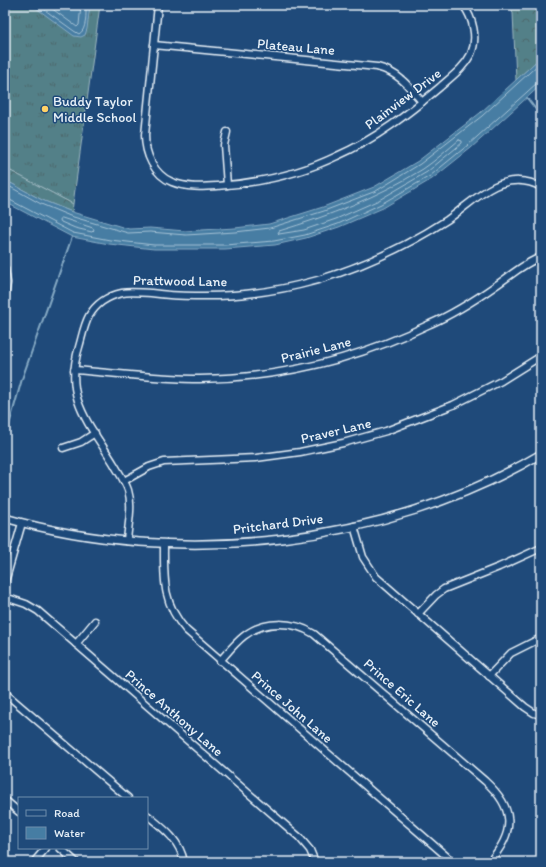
<svg xmlns="http://www.w3.org/2000/svg" width="546" height="867" font-family="Itim,sans-serif">
  <defs>
    <pattern id="grass-tufts" width="24" height="20" patternUnits="userSpaceOnUse"><rect width="24" height="20" fill="#538088"/><path d="M3 7l-1-3M5 7V3M7 7l1-3M15 17l-1-3M17 17v-4M19 17l1-3" fill="none" stroke="#4d676c"/></pattern>
    <pattern id="forest-crowns" width="20" height="18" patternUnits="userSpaceOnUse"><rect width="20" height="18" fill="#538088"/><path d="M2 6a3 3 0 1 1 6 0M12 15a3 3 0 1 1 6 0" fill="none" stroke="#4d676c"/></pattern>
  </defs>
  <rect width="100%" height="100%" fill="#1f4a7a"/>
  <filter id="ink" filterUnits="userSpaceOnUse"><feTurbulence type="fractalNoise" baseFrequency=".025" numOctaves="2"/><feDisplacementMap in="SourceGraphic" scale="8" xChannelSelector="R" yChannelSelector="G"/><feConvolveMatrix kernelMatrix="1 2 1 2 8 2 1 2 1" color-interpolation-filters="sRGB"/></filter>
  <g filter="url(#ink)">
    <!-- grass -->
    <polygon fill="url(#grass-tufts)" stroke="#9eb8c0" points="5,5 100,5 73,204 5,168"/>
    <!-- forest -->
    <g fill="url(#forest-crowns)" stroke="#9eb8c0">
      <polygon points="510,5 541,5 541,57 516,80 513,13"/>
      <polygon points="5,168 73,204 72,212 42,200 5,180"/>
    </g>
    <!-- water -->
    <g fill="#467da3" stroke="#87abc5">
      <polygon points="32,5 90,5 87,29 85,35 81,37 74,36"/>
      <polygon points="541,57 541,85 471,148 432,179 383,208 339,227 306,238 275,245 225,249 154,249 109,244 72,237 5,202 5,180 42,200 72,212 129,229 150,228 185,231 235,228 269,224 323,207 374,187 418,161 480,113"/>
    </g>
    <g fill="none" stroke-linecap="round" stroke-linejoin="round">
      <!-- shore -->
      <g stroke="#a7c3d6" stroke-width="1">
        <path d="M38,5l36,26 5,3c8,-4 7,-21 7,-29"/>
        <polyline points="47,5 77,27 79,25 81,5"/>
        <path d="M459,140l3,1v2l-35,29 -48,28 -43,19 -32,11 -25,4 -1,-1 1,-2c50,-15 99,-34 144,-62 12,-8 24,-19 36,-29z"/>
        <polyline points="5,184 41,204 70,216 128,233 150,232 186,235 235,232 270,228 324,211 376,191 420,164 482,116 541,62"/>
        <polyline points="5,199 8,199 73,233 110,240 154,245 225,245 274,241 305,235 338,224 381,204 430,176 468,145 537,83 541,82"/>
        <polygon points="62,218 93,228 94,230 92,232 75,228 61,222 60,220"/>
      </g>
      <!-- stream -->
      <g stroke="#87abc5" stroke-width="2">
        <polyline points="539,5 541,7"/>
        <polyline points="527,98 541,116"/>
        <polyline points="5,439 22,379 72,237"/>
        <polyline points="540,862 541,860"/>
      </g>
      <!-- minor casing -->
      <g stroke="#e8f1f8" stroke-width="9">
        <g id="minor">
          <path d="M158,5l-13,130c0,19 9,40 27,47 15,6 30,5 45,4 42,-3 83,-12 120,-30 39,-17 71,-42 103,-69 11,-10 24,-19 31,-33 7,-16 2,-36 -8,-49"/>
          <path d="M154,45l223,22c21,5 32,19 45,35"/>
          <polyline points="227,132 224,145 227,185"/>
          <polyline points="5,269 7,283 5,298"/>
          <path d="M74,370c42,3 84,9 126,9 80,-1 158,-20 230,-55 23,-10 45,-24 65,-38 15,-10 29,-23 46,-29"/>
          <polyline points="63,448 81,442 95,433"/>
          <polyline points="124,481 149,467 164,462 256,458 300,452 343,443 386,431 453,405 501,381 541,356"/>
          <polyline points="354,526 363,557 376,577 525,707 534,713 541,715"/>
          <path d="M127,541c1,-16 6,-35 1,-51 -3,-9 -9,-17 -14,-26 -25,-41 -51,-66 -35,-117 3,-10 5,-22 10,-31 7,-12 19,-20 33,-23 9,-2 19,0 29,0 14,2 29,3 44,3 41,1 84,-5 123,-16 46,-14 89,-34 129,-60 16,-11 31,-26 48,-34 15,-7 32,-7 46,1"/>
          <path d="M164,544c0,34 -2,59 22,86l267,232"/>
          <polyline points="5,582 22,523"/>
          <polyline points="5,597 26,604 38,611 299,837 310,850 315,862"/>
          <polyline points="418,614 436,595 444,589 499,567 541,548"/>
          <polyline points="76,644 95,621"/>
          <path d="M220,661c8,-9 15,-18 24,-25 20,-16 49,-15 70,-2l171,147c30,27 31,51 4,81"/>
          <polyline points="489,676 511,653 541,638"/>
          <polyline points="5,693 128,798"/>
          <polyline points="5,800 19,812"/>
          <path d="M147,815c16,13 33,25 37,47"/>
          <polyline points="60,848 76,862"/>
          <polyline points="34,862 46,848"/>
        </g>
      </g>
      <!-- tertiary casing -->
      <g stroke="#e8f1f8" stroke-width="10">
        <path id="tertiary" d="M5,518c172,50 381,28 536,-64"/>
      </g>
      <!-- minor -->
      <use href="#minor" stroke="#1f4a7a" stroke-width="6"/>
      <!-- tertiary -->
      <use href="#tertiary" stroke="#1f4a7a" stroke-width="7"/>
    </g>
  </g>
  <!-- markers -->
  <circle fill="#ffd166" stroke="#1f4a7a" stroke-width="1.5" cx="45" cy="109" r="4"/>
  <g text-anchor="middle" dominant-baseline="central" stroke-width="3" stroke-linejoin="round" paint-order="stroke">
    <!-- street labels -->
    <g font-size="14" fill="#e8f1f8" stroke="#1f4a7a">
      <text transform="translate(296 47) rotate(5)">Plateau Lane</text>
      <text transform="translate(403 99) rotate(-37)">Plainview Drive</text>
      <text transform="translate(180 281) rotate(1)">Prattwood Lane</text>
      <text transform="translate(316 350) rotate(-14)">Prairie Lane</text>
      <text transform="translate(336 431) rotate(-13)">Praver Lane</text>
      <text transform="translate(278 524) rotate(-7)">Pritchard Drive</text>
      <text transform="translate(402 693) rotate(41)">Prince Eric Lane</text>
      <text transform="translate(292 707) rotate(41)">Prince John Lane</text>
      <text transform="translate(174 713) rotate(41)">Prince Anthony Lane</text>
    </g>
    <!-- poi labels -->
    <g font-size="14" fill="#e8f1f8" stroke="#1f4a7a" text-anchor="start">
      <text x="53" y="101">Buddy Taylor<tspan x="53" dy="16">Middle School</tspan></text>
    </g>
  </g>
  <!-- margin -->
  <rect width="546" height="867" fill="none" stroke="#1f4a7a" stroke-width="20"/>
  <rect x="10" y="10" width="526" height="847" fill="none" stroke="#e8f1f8" stroke-width="1.5" filter="url(#ink)"/>
  <!-- legend -->
  <rect x="18" y="797" width="130" height="52" fill="#1f4a7a" stroke="#6f8dac"/>
  <rect x="26" y="810" width="20" height="6" fill="#1f4a7a" stroke="#6f8dac"/>
  <text x="54" y="817" font-size="12" fill="#e8f1f8">Road</text>
  <rect x="26" y="827" width="20" height="12" fill="#467da3" stroke="#6f8dac"/>
  <text x="54" y="837" font-size="12" fill="#e8f1f8">Water</text>
</svg>
